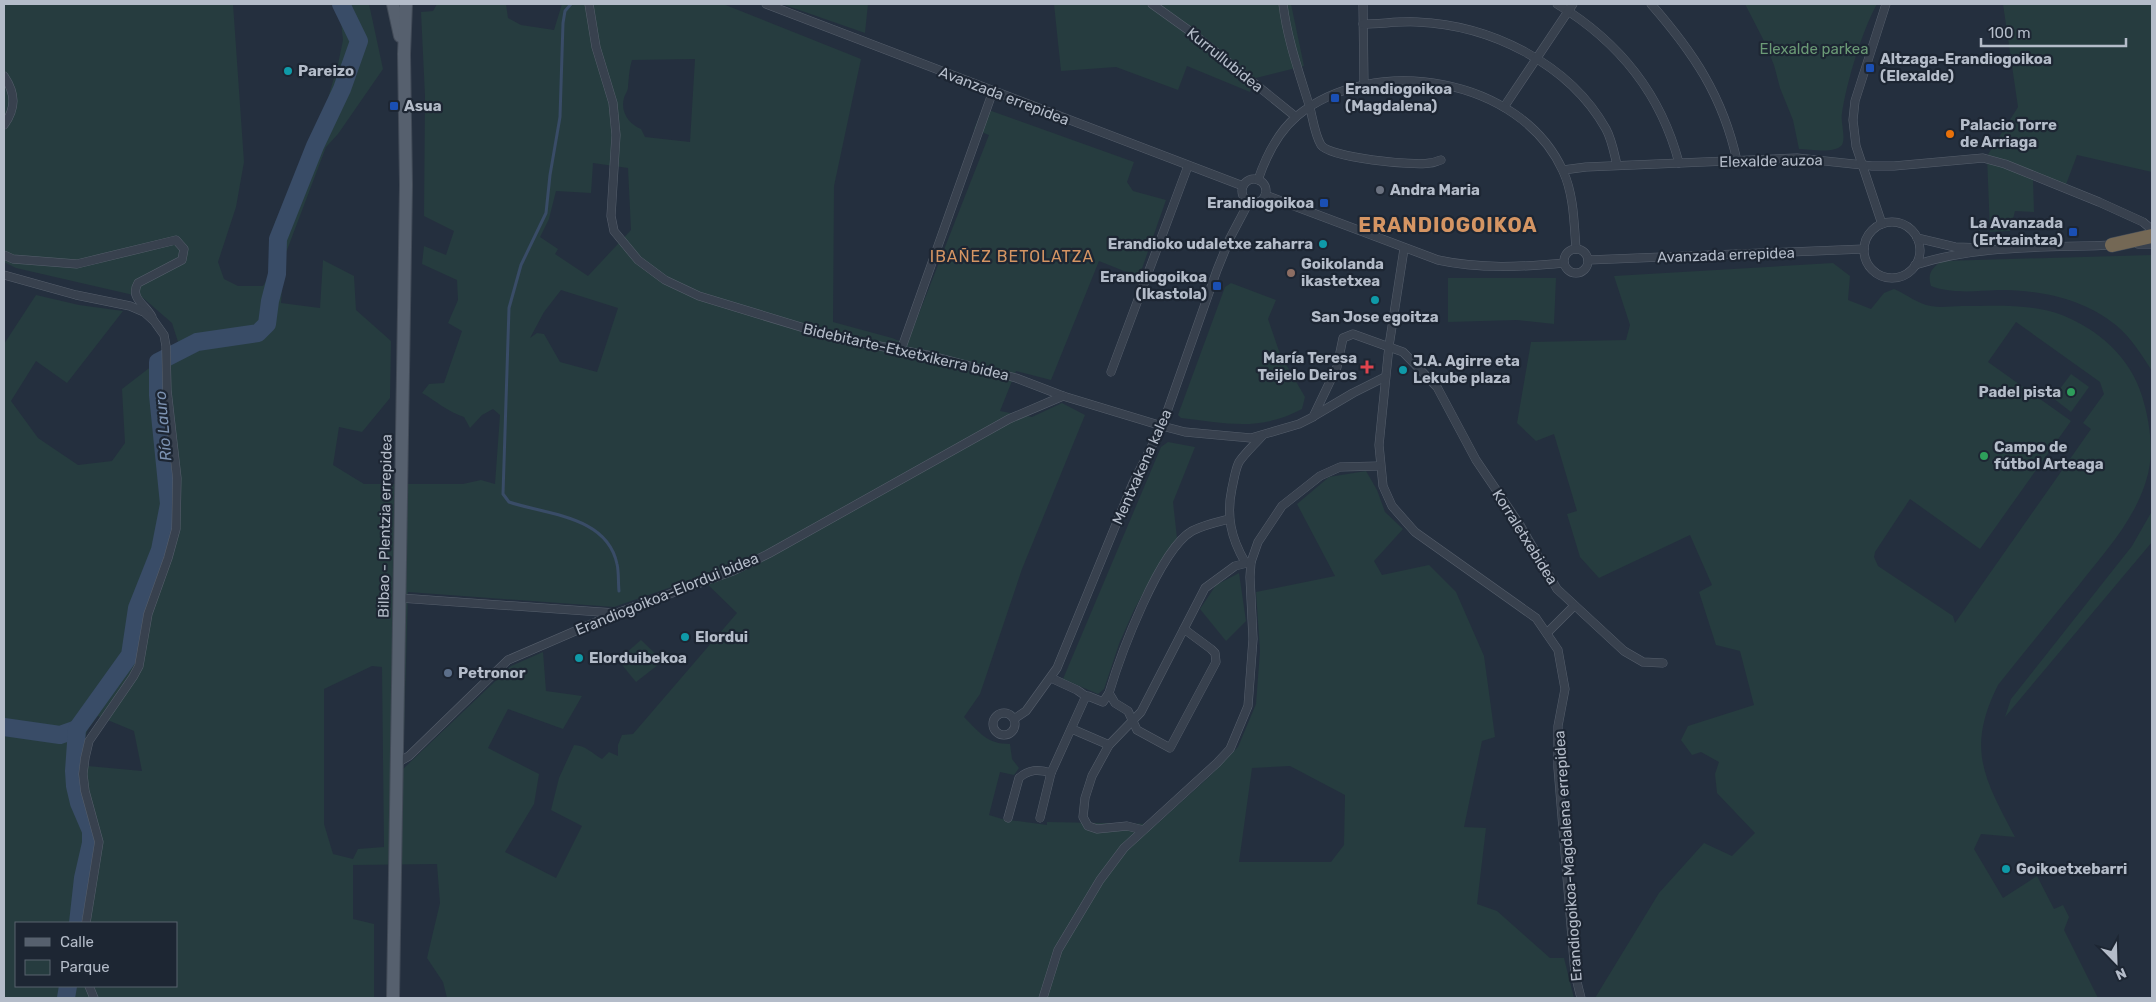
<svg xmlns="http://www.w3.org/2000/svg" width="2156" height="1002" font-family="Rubik,sans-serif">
  <rect width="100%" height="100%" fill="#242f3e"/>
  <!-- green -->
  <g fill="#263c3f" fill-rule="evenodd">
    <path d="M4,4h229l11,158 -8,45 -18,55 6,17 14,7h25l10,-16 2,-49h6l41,-102 16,-55 5,-24 -2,-18 -9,-18h37l14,65 -45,65 -12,13 -42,111 -3,45 39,5 3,-48 31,16 2,34 35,31 -1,57 -28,34 -23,-5 -6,38 31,19h99l18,-4 14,4 5,-69 -7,-6 -11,6 -12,13 -6,-11c-16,-5 -28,-16 -42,-24l7,-9 15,-1 18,-52 -14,-8 10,-23 -1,-20 -35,-16 2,-18 22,9 8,-24 -30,-15 1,-120 -4,-84 12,-1 4,-7h69l2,14 13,7 33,5 8,-26h161l138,55 -27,127 -1,136 59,16 15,6 82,-209 -15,-6 9,-21 151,54 -7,20 6,9 33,9 -27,77 -40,-16 -48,119 -35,-9 -16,40 32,6 30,-14 23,12 -63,154 -42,125 -16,23c16,16 23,27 46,27l2,15 7,9 -5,7 -14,-3 -11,43 13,4 45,6v-3l110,2 52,-47 29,-30 18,-43 4,-53 -4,-59 79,-16 -38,-72 32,-27 37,-6 11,19 8,22 18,17 -29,32 8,14 47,-10 27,27 28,64 11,81 -13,4 -18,86 22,1 -9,76 20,7 53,47h14l10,40h-1127l-4,-16 -16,-24 13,-55 -3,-39 -84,1v54l21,5v74h-370v-654l32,-49 43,10 44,6 -56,72 -31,-22 -25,40 27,37 40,27 34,-4 13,-18 -3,-54 57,-44 -7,-22 -30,-26 -126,-29 -12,-6zM695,59l-5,83 -45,-5 -4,-8c-12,-5 -21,-17 -17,-31 1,-4 4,-7 4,-11 1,-10 1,-17 4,-27zM593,163l35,5 3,62 -43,46 -33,-22 3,-5 -18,-12 9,-18 7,-28 35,2zM561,290l57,18 -21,64 -37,-10 -16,-28 -7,-1 -7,5 14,-26zM700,577l37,36 -104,121 -11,1 -4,10v11l-9,-4 -7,7c-9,-5 -17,-14 -28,-14l-15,33 -8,32 31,16 -26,52 -51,-26 29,-48 5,-30 -51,-26 20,-39 55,20 19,-33 -36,-5 -3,-39 -32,14 -108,103 5,-177 206,15zM372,666l10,1 2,180 -26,2 -5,10 -20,-5 -9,-30v-135zM98,716l36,15 8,40 -65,-6v-5l11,-31zM1290,766l55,29 -1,50 -13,17h-92l13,-94zM16,923h160v63h-160z"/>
    <polygon points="782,4 868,4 865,33"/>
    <polygon points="1054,4 1291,4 1304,66 1256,78 1250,92 1187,66 1178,90 1116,67 1061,71"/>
    <path d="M1745,4h132c-15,27 -30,77 -35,109 -2,8 5,27 -1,33 -9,8 -31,3 -42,3l-6,-29 -13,-32 -6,-23 -11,-26z"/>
    <polygon points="2003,4 2152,4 2152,172 2077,155 2064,190 2033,179 2034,212 2015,211 2010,231 1990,232 1987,156 2018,107"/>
    <path d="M2152,255v116c-10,-16 -21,-33 -35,-45 -34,-28 -76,-36 -119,-36 -22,1 -46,4 -67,-4 -4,-13 1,-18 11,-25z"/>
    <path d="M1833,263l17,13 -2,24 23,9 13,-16 10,-4c12,5 24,15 37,17 10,2 21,0 31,0 32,0 69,-3 100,9 37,15 68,42 80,81 8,26 13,58 4,85 -12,40 -42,72 -67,104 -27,33 -54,66 -81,100 -32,64 -14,93 17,152l-34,-3 -7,15 29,49 34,-22 17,33 9,-4 6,12 -5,13 34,68h-503l64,-105 45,-50 28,13 23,-23 -38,-40 -2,-19 4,-12 -18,-10 -9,3 -11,-15 7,-14 66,-21 -14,-54 -24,-6 -17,-53 13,-7 -22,-50 -91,43 -19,-21 -13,-43 10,-3 -23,-77 -18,7 -19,-18 14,-81 95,-2 4,-15 -16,-49zM2016,322l84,60 4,12 -21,29 8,6 -136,194 -2,-7 -75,-50 -4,-9 1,-5 35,-53 70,50 91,-128 -83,-59z"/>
    <polygon points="1448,278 1556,278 1554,324 1517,320 1448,322"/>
    <path d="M1231,283l45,17 -8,19 12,35 25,43 -3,12c-43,23 -76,14 -121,9l-3,-3 47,-128z"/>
    <polygon points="2071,374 2089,387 2071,412 2053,398"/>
    <polygon points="1168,442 1195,447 1173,502 1177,538 1155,571 1134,610 1119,644 1104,689 1098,694 1063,679 1161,447"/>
    <polygon points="2152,511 2152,542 2005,717 2011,699 2132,546"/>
    <polygon points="1239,573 1246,621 1226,641 1200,609 1216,585"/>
    <polygon points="641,640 663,661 636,682 618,660"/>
  </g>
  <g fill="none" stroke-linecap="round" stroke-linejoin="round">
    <!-- stream -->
    <path stroke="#394c67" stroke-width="3" d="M571,4l-6,7 -2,12 -3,94 -10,58 -4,38 -25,52 -12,43 -6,186 6,8c39,13 98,14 108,62 2,8 1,18 2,27"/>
    <!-- river -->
    <g stroke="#394c67" stroke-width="18">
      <polyline points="4,727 60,735 77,729"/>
      <polyline points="78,923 83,878 91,843 91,831 79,803 75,786 74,771 77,729 130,655 137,608 160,550 169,504 158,395 158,362 197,342 258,333 267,324 270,301 277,274 278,239 315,146 342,89 359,41 341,4"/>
      <polyline points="66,998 68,986"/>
    </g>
    <!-- street casing -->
    <g stroke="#565f6c" stroke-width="9">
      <g id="street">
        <polyline points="589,4 596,47 613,103 616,135 611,216 614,231 638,260 665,280 699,296 837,338 932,356 1016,378 1063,396 1162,426 1185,432 1251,438 1299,424 1313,417 1337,367 1343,338 1353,334 1403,352 1437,387 1476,460 1520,525 1557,589 1624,651 1643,662 1663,663"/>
        <polyline points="766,4 1243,186"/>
        <polyline points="1152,4 1191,32 1296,117"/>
        <path d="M1283,4c4,35 17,71 27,104 3,12 5,27 11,37 9,13 93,21 109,18 3,0 7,-2 11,-3"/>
        <polyline points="1363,4 1364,86"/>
        <path d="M1557,4c61,37 104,90 122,159"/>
        <path d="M1651,4c42,48 72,92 86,157"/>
        <path d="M1363,24c18,0 36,-3 54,-2 73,3 152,41 189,107 6,11 8,24 11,36"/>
        <path d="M4,76c12,18 12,32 0,49"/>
        <polyline points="1504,107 1573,4"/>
        <polyline points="1563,170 1586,167 1797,158 1872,166 1894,166 1983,158 2005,164 2099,202 2143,222 2150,228 2152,236"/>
        <circle cx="1254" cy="191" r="12"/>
        <path d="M1258,180c8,-24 19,-47 39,-64 76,-63 224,-39 266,55 11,24 11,52 13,78"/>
        <path d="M1265,195l173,65c41,9 84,7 126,3"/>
        <circle cx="1892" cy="250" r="28"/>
        <polyline points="1882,224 1856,146 1853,120 1855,101 1886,4"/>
        <polyline points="1917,238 1955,247 1987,248"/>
        <polyline points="2138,244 2152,244"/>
        <circle cx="1576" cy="261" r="12"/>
        <polyline points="1404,249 1389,346 1379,445 1383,486 1392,506 1415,532 1536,618 1558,650 1565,689 1558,726 1558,768 1575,974 1581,998"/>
        <path d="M4,255l9,4 64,5 99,-24 8,9 -2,11 -44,23c-9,15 8,22 14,34"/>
        <polyline points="1588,260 1864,249"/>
        <path d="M1915,265c64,-21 133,-17 199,-20"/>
        <polyline points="4,275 76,295 130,306 144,312 154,321 164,335 166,346 167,390 177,478 176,529 168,558 148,614 139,666 133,677 89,741 85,758 83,774 85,791 99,842 86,923"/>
        <polyline points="901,350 993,91"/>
        <polyline points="1111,372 1188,166"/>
        <polyline points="1314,416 1353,393 1385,377"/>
        <path d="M1245,562c-14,-24 -19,-46 -13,-74 2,-8 3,-18 7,-26 6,-9 16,-18 23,-26"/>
        <polyline points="400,598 615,613"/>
        <path d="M1184,629l27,20 4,4 1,9 -46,86 -33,-18 -9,-19 -13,-8 -6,-10c11,-37 50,-143 83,-162 11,-6 25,-9 37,-12"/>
        <polyline points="1547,633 1574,606"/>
        <polyline points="1051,678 1077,690 1087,697"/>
        <circle cx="1004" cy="724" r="11"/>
        <polyline points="1014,719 1026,711 1057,668 1133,483 1162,426 1217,270 1230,238 1249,202"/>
        <polyline points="1072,729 1109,745"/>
        <polyline points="397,763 409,756 508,660 617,613 733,571 768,554 1009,419 1063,396"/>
        <path d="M1008,818l11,-40c10,-9 20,-9 32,-5"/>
        <polyline points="1040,818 1051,773 1085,698 1088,696 1103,702 1109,693"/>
        <polyline points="1143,830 1127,826 1097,829 1088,826 1083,817 1085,798 1092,776 1109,745 1141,712 1205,588 1235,566 1251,562"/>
        <polyline points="89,986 94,998"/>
        <polyline points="1043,998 1058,950 1100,880 1124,848 1217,763 1230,749 1248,706 1253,639 1250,577 1251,562 1258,542 1282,506 1320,476 1340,467 1379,466"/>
      </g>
    </g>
    <!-- primary casing -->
    <g stroke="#414a57" stroke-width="14">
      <g id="primary">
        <polyline points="393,4 400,36"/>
        <polyline points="393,998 406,185 404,54 406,4"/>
      </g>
    </g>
    <!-- highway casing -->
    <g stroke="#434c59" stroke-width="15">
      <polyline id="highway" points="2112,245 2152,236"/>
    </g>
    <!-- street -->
    <use href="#street" stroke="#38414e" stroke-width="8"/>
    <!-- primary -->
    <use href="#primary" stroke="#56606e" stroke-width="12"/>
    <!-- highway -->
    <use href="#highway" stroke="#746855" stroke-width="14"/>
  </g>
  <!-- markers -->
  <g fill="#1a4fb4" stroke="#1d2633" stroke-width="2">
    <rect x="1865" y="63" width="10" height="10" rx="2.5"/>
    <rect x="1330" y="93" width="10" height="10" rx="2.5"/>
    <rect x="389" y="101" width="10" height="10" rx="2.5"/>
    <rect x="1319" y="198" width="10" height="10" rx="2.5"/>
    <rect x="2068" y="227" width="10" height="10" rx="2.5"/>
    <rect x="1212" y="281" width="10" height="10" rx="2.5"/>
  </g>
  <g fill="#0f9aa8" stroke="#1d2633" stroke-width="2">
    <circle cx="288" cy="71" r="5"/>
    <circle cx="1323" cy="244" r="5"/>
    <circle cx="1375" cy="300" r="5"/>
    <circle cx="1403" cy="370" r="5"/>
    <circle cx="685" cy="637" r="5"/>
    <circle cx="579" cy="658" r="5"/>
    <circle cx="2006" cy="869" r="5"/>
  </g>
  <circle fill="#e8710a" stroke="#1d2633" stroke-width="2" cx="1950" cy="134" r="5"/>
  <circle fill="#6b7280" stroke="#1d2633" stroke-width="2" cx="1380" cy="190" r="5"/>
  <circle fill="#8d6e63" stroke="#1d2633" stroke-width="2" cx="1291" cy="273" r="5"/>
  <path fill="#e0444e" stroke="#1d2633" stroke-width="2" d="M1364.5 359.5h5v5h5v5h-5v5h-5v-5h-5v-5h5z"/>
  <g fill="#2e9e5b" stroke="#1d2633" stroke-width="2">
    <circle cx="2071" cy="392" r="5"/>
    <circle cx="1984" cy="456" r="5"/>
  </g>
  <circle fill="#5c6f8a" stroke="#1d2633" stroke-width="2" cx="448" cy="673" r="5"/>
  <g text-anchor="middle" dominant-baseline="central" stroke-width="4.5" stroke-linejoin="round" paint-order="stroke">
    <!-- park labels -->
    <g font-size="15" fill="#6b9a76" stroke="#1d2633">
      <text x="1814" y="49">Elexalde parkea</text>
    </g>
    <!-- poi labels -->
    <g font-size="15" font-weight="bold" fill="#b4bcc9" stroke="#1d2633" text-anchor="start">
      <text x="1880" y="59">Altzaga-Erandiogoikoa<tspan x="1880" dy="17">(Elexalde)</tspan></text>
      <text x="298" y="71">Pareizo</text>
      <text x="1345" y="89">Erandiogoikoa<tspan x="1345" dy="17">(Magdalena)</tspan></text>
      <text x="404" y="106">Asua</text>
      <text x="1960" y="125">Palacio Torre<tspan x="1960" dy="17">de Arriaga</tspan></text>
      <text x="1390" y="190">Andra Maria</text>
      <text x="1314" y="203" text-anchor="end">Erandiogoikoa</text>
      <text x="2063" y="223" text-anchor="end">La Avanzada<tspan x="2063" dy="17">(Ertzaintza)</tspan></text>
      <text x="1313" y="244" text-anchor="end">Erandioko udaletxe zaharra</text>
      <text x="1301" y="264">Goikolanda<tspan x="1301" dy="17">ikastetxea</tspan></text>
      <text x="1207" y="277" text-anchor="end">Erandiogoikoa<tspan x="1207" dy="17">(Ikastola)</tspan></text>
      <text x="1375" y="317" text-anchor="middle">San Jose egoitza</text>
      <text x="1357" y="358" text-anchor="end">María Teresa<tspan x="1357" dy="17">Teijelo Deiros</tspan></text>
      <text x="1413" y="361">J.A. Agirre eta<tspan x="1413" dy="17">Lekube plaza</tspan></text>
      <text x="2061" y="392" text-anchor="end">Padel pista</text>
      <text x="1994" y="447">Campo de<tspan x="1994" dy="17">fútbol Arteaga</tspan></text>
      <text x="695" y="637">Elordui</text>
      <text x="589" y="658">Elorduibekoa</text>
      <text x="458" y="673">Petronor</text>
      <text x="2016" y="869">Goikoetxebarri</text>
    </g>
    <!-- street labels -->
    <g font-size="15" fill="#b4bcc9" stroke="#1d2633">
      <text transform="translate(1225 60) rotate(39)">Kurrullubidea</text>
      <text transform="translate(1004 96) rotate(21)">Avanzada errepidea</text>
      <text transform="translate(1771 161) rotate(-1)">Elexalde auzoa</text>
      <text transform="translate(1726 255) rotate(-2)">Avanzada errepidea</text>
      <text transform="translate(906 352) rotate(13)">Bidebitarte-Etxetxikerra bidea</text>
      <text transform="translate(1142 467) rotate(-66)">Mentxakena kalea</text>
      <text transform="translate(385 526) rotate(-89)">Bilbao - Plentzia errepidea</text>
      <text transform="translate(1525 537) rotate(58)">Korraletxebidea</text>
      <text transform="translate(667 594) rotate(-22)">Erandiogoikoa-Elordui bidea</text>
      <text transform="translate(1568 856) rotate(-94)">Erandiogoikoa-Magdalena errepidea</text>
    </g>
    <!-- neighbourhood labels -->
    <g font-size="16" letter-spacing="1" fill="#d59563" stroke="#1d2633">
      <text x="1012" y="256">IBAÑEZ BETOLATZA</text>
    </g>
    <!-- water labels -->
    <g font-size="16" font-style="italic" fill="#7c92b1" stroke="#1d2633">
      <text transform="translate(163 426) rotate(-95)">Río Lauro</text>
    </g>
    <!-- district labels -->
    <g font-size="20" font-weight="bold" letter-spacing="1" fill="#d59563" stroke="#1d2633">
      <text x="1448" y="225">ERANDIOGOIKOA</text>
    </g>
  </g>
  <!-- border -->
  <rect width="2156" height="1002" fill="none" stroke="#b4bcc9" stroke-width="10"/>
  <!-- legend -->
  <rect x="15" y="922" width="162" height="65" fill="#1d2633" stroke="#59626f"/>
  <rect x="25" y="938" width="25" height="8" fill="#56606e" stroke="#59626f"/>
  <text x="60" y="947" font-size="15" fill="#b4bcc9">Calle</text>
  <rect x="25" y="960" width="25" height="15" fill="#263c3f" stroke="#59626f"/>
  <text x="60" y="972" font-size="15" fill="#b4bcc9">Parque</text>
  <!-- north arrow -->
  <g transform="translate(2116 962) rotate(157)" stroke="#1d2633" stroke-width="4" paint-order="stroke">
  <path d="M0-4L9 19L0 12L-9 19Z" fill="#b4bcc9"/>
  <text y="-8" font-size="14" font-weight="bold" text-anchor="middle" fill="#b4bcc9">N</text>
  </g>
  <!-- scale -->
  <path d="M1981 38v8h145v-8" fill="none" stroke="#b4bcc9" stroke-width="2.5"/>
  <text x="1988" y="38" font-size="15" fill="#b4bcc9" stroke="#1d2633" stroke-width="4" paint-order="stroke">100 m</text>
</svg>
